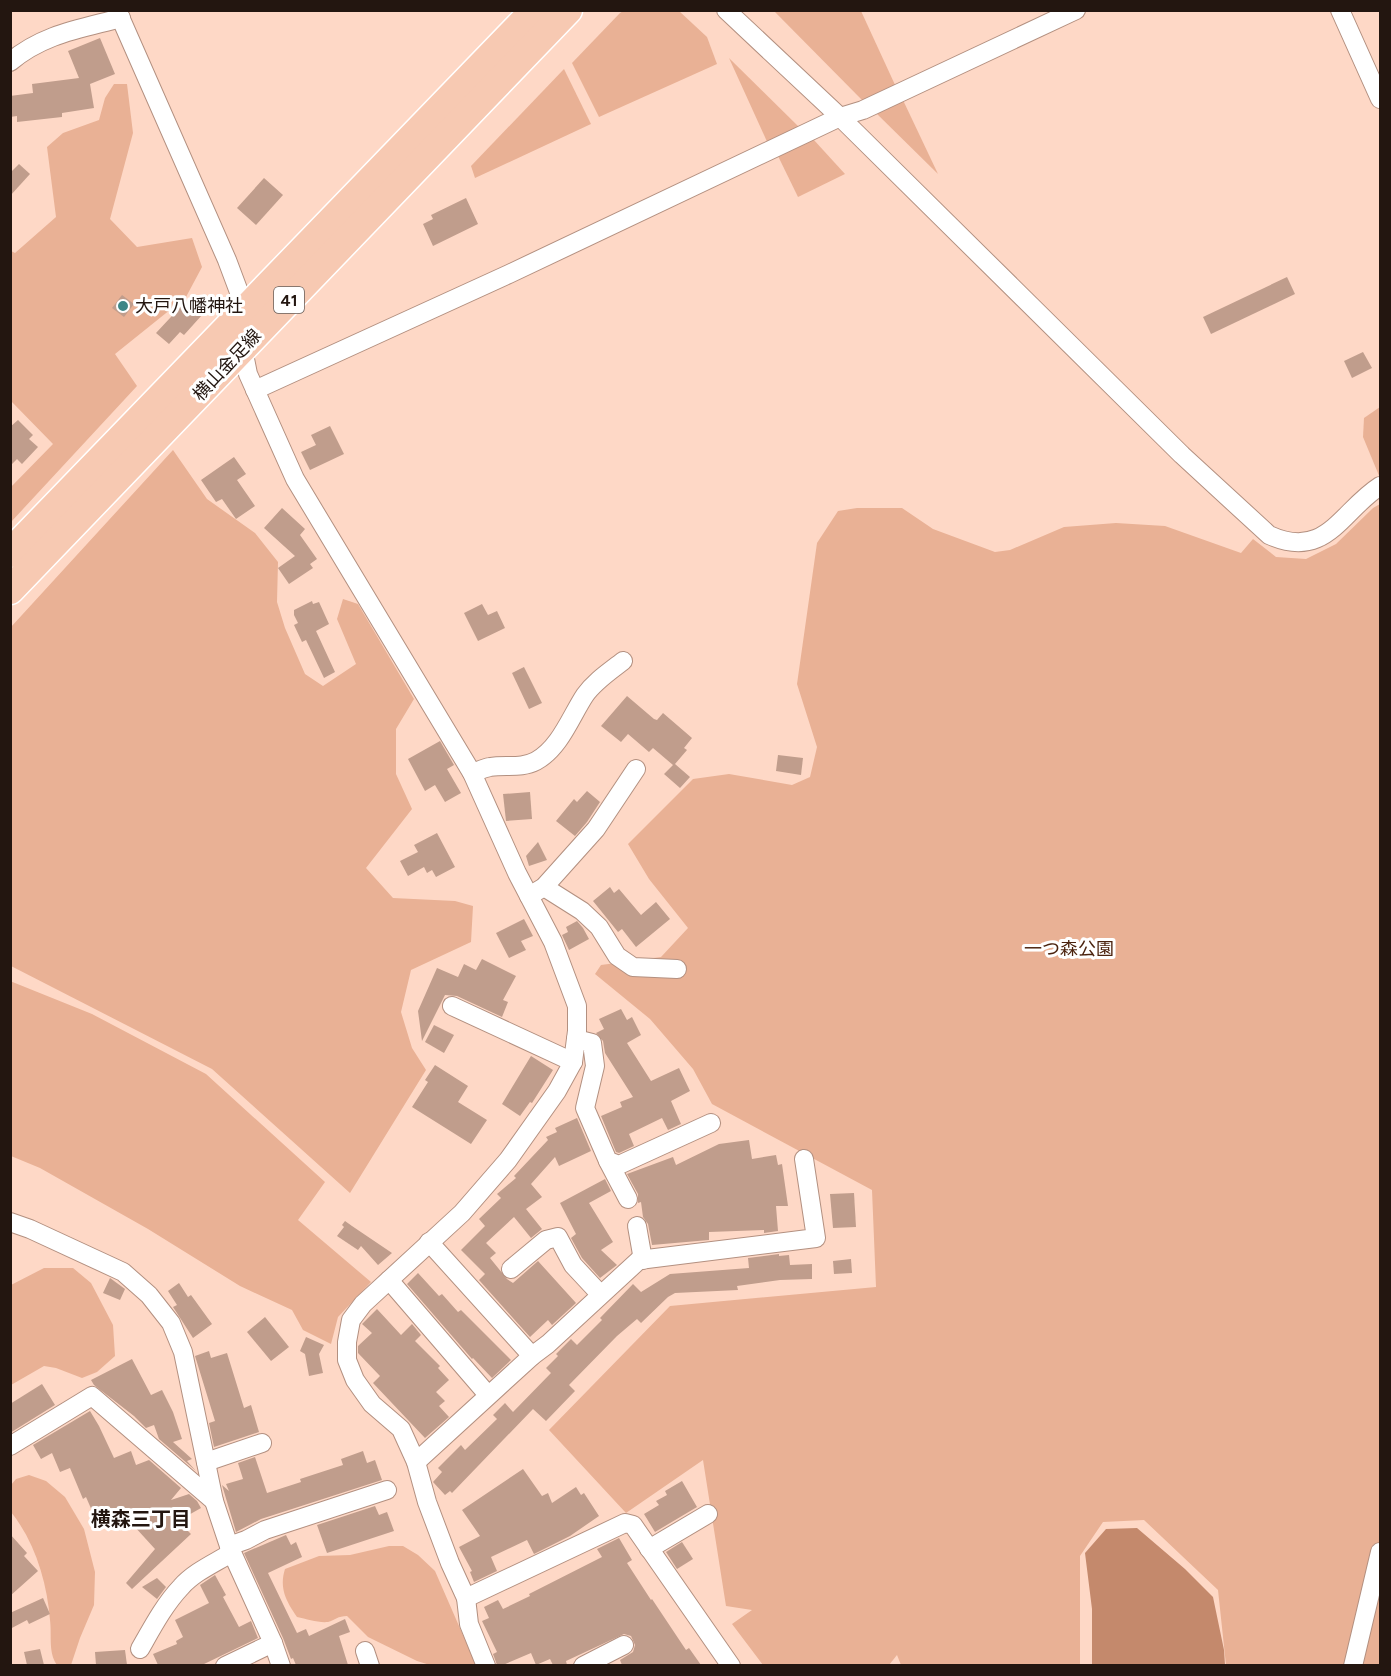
<svg xmlns="http://www.w3.org/2000/svg" width="1391" height="1676" font-family="Figtree,'Noto Sans JP',sans-serif">
  <rect width="100%" height="100%" fill="#fed8c6"/>
  <!-- green -->
  <g fill="#e9b195">
    <polygon points="625,10 679,11 707,37 717,64 599,117 572,63 620,13"/>
    <polygon points="774,11 861,11 896,87 863,101"/>
    <polygon points="729,58 801,129 769,146"/>
    <polygon points="564,69 591,124 475,178 471,166"/>
    <polygon points="114,84 127,84 133,133 110,219 137,247 192,238 202,267 186,297 115,354 137,386 11,522 10,488 53,444 11,401 11,251 15,253 56,217 47,147 63,133 99,120 105,98"/>
    <polygon points="902,98 938,174 874,111"/>
    <polygon points="813,139 845,174 798,197 778,156"/>
    <polygon points="1380,407 1380,478 1363,437 1364,418"/>
    <polygon points="173,450 207,499 255,533 278,562 277,602 285,628 305,674 323,686 356,664 337,619 343,599 358,604 414,699 396,729 396,774 412,809 366,868 393,898 455,901 473,906 471,942 411,970 401,1012 412,1048 426,1070 350,1193 212,1069 11,966 11,627"/>
    <polygon points="1380,504 1380,1665 1226,1665 1218,1590 1144,1520 1103,1522 1080,1556 1080,1665 901,1665 897,1655 889,1665 763,1665 732,1624 752,1610 726,1606 703,1460 626,1513 549,1430 670,1306 876,1287 872,1190 712,1104 693,1069 650,1019 595,974 601,965 661,957 688,928 649,879 628,844 693,779 729,774 792,785 810,777 817,747 797,684 817,543 838,511 857,508 902,508 933,529 995,552 1010,550 1064,527 1116,523 1165,526 1241,553 1253,539 1276,557 1306,559 1336,544 1373,508"/>
    <polygon points="10,981 92,1014 206,1074 325,1182 298,1220 371,1282 338,1317 331,1344 303,1330 292,1310 240,1286 148,1229 40,1168 11,1156"/>
    <polygon points="44,1268 73,1268 91,1283 113,1325 115,1356 97,1372 82,1378 56,1368 44,1366 11,1385 11,1285"/>
    <path d="M29,1475l17,6 19,16 19,32 11,43 -1,33 -14,33 -9,27h-14c-9,-13 -5,-29 -7,-45 -3,-38 -15,-78 -39,-108v-27l5,-6z"/>
    <path d="M389,1546h14l15,9 17,16 41,94h-46l-13,-4 -49,-24 -21,-21c-9,0 -12,4 -19,6 -10,1 -21,-3 -31,-5 -11,-16 -18,-29 -12,-48l34,-13 31,-1z"/>
  </g>
  <!-- water -->
  <polygon fill="#c4896c" points="1137,1528 1185,1569 1213,1597 1224,1650 1225,1665 1092,1665 1092,1609 1085,1553 1106,1529"/>
  <!-- building -->
  <g fill="#c09d8c">
    <polygon points="100,38 115,74 90,84 94,108 62,113 62,117 17,122 17,116 10,117 10,96 33,93 32,84 79,78 68,51"/>
    <polygon points="19,164 30,174 10,196 10,173"/>
    <polygon points="264,178 283,195 256,225 237,208"/>
    <polygon points="466,198 478,224 433,246 423,224 433,219 431,215"/>
    <polygon points="1287,277 1295,294 1211,334 1203,317"/>
    <polygon points="122,295 134,304 124,317 112,308"/>
    <polygon points="184,303 189,303 202,315 184,335 180,332 169,344 156,333"/>
    <polygon points="1363,352 1372,368 1352,378 1344,361"/>
    <polygon points="18,420 33,435 29,439 38,447 22,464 17,459 10,466 10,427"/>
    <polygon points="330,426 344,454 310,470 301,452 316,445 311,435"/>
    <polygon points="234,457 246,474 237,480 255,506 236,519 222,499 216,502 201,480"/>
    <polygon points="282,508 305,529 300,535 317,559 310,564 313,568 289,584 278,568 295,556 264,528"/>
    <polygon points="312,601 313,604 319,602 329,624 316,631 335,672 324,678 306,640 302,642 294,625 298,623 294,615 294,610"/>
    <polygon points="482,604 488,615 497,611 505,628 478,641 464,613"/>
    <polygon points="524,667 542,703 529,709 512,673"/>
    <polygon points="627,696 654,719 657,720 663,713 692,738 684,748 687,750 675,764 690,777 680,788 664,774 673,765 653,748 649,752 628,734 621,742 601,726"/>
    <polygon points="440,741 454,765 447,769 461,793 445,802 435,785 425,791 408,759"/>
    <polygon points="778,755 803,758 801,775 776,771"/>
    <polygon points="587,791 600,802 587,822 575,836 556,821 574,799 577,802"/>
    <polygon points="530,792 532,819 506,821 503,794"/>
    <polygon points="437,833 455,867 436,877 432,870 427,873 424,867 408,876 400,861 418,852 414,845"/>
    <polygon points="538,842 547,860 529,866 526,856"/>
    <polygon points="610,887 614,893 619,889 641,915 656,902 670,919 636,947 622,929 618,932 593,901"/>
    <polygon points="524,919 533,936 521,941 526,950 509,958 496,933"/>
    <polygon points="577,921 583,928 589,939 569,950 562,935 568,932 566,927"/>
    <polygon points="482,959 516,976 503,1000 508,1002 502,1017 457,996 445,995 422,1041 418,1011 437,968 458,977 464,964 476,970"/>
    <polygon points="621,1009 627,1020 632,1017 641,1035 627,1043 651,1081 679,1068 690,1091 671,1101 681,1124 668,1130 662,1118 629,1134 634,1146 619,1153 616,1152 601,1116 622,1107 620,1102 633,1097 605,1053 603,1041 596,1033 604,1029 599,1019"/>
    <polygon points="434,1025 454,1035 444,1053 425,1042"/>
    <polygon points="531,1056 553,1070 532,1103 530,1102 520,1116 502,1104"/>
    <polygon points="435,1065 468,1086 458,1102 487,1120 471,1144 412,1107 428,1082 425,1080"/>
    <polygon points="577,1118 591,1151 559,1166 555,1157 531,1184 542,1197 526,1209 542,1229 531,1238 514,1217 486,1243 496,1253 490,1258 507,1279 513,1283 538,1261 576,1303 552,1325 548,1320 530,1337 479,1280 485,1274 461,1250 485,1226 479,1219 501,1198 497,1194 516,1178 514,1176 548,1140 546,1137 557,1132 555,1128"/>
    <polygon points="749,1140 752,1159 776,1155 778,1165 782,1164 788,1206 776,1206 778,1231 764,1233 764,1230 709,1232 709,1240 652,1245 648,1224 643,1217 641,1202 638,1203 638,1194 627,1174 673,1157 676,1165 719,1144"/>
    <polygon points="605,1179 611,1191 589,1203 613,1242 601,1250 617,1265 600,1278 582,1258 571,1238 576,1234 560,1203"/>
    <polygon points="854,1193 856,1227 833,1228 830,1194"/>
    <polygon points="345,1221 352,1226 392,1253 378,1265 361,1246 358,1250 337,1236 344,1227 342,1225"/>
    <polygon points="779,1254 779,1256 789,1255 790,1265 812,1264 812,1279 780,1280 737,1286 738,1290 675,1293 668,1297 641,1323 637,1319 617,1336 569,1385 575,1391 546,1421 533,1409 452,1493 450,1491 445,1495 433,1482 442,1472 438,1468 461,1445 465,1450 497,1419 493,1415 505,1403 513,1412 551,1373 546,1368 558,1356 556,1354 571,1339 577,1345 602,1320 600,1318 633,1284 641,1292 670,1274 749,1268 748,1258"/>
    <polygon points="851,1259 852,1273 834,1274 833,1261"/>
    <polygon points="418,1273 439,1296 442,1294 458,1312 461,1310 511,1360 492,1378 473,1358 472,1359 407,1284"/>
    <polygon points="110,1278 125,1289 120,1300 103,1293"/>
    <polygon points="179,1283 188,1297 191,1295 212,1324 193,1338 173,1307 177,1305 168,1291"/>
    <polygon points="377,1309 401,1335 412,1324 421,1335 415,1341 440,1366 438,1368 449,1380 436,1392 445,1401 439,1406 449,1417 425,1438 373,1383 380,1376 358,1353 358,1346 372,1333 362,1324"/>
    <polygon points="265,1317 289,1347 271,1361 247,1332"/>
    <polygon points="306,1337 324,1345 319,1354 323,1373 309,1376 305,1354 300,1351"/>
    <polygon points="209,1351 211,1358 227,1353 244,1408 251,1405 259,1432 214,1447 209,1423 215,1421 195,1356"/>
    <polygon points="132,1359 151,1395 162,1390 173,1412 182,1439 173,1442 192,1459 187,1461 196,1471 159,1439 154,1425 146,1428 134,1416 94,1385 91,1380"/>
    <polygon points="42,1384 55,1405 10,1433 10,1404"/>
    <polygon points="90,1411 99,1426 114,1458 131,1451 136,1465 149,1460 181,1488 171,1500 189,1494 197,1501 201,1508 178,1521 191,1534 132,1589 126,1583 155,1549 134,1526 130,1527 121,1508 101,1516 99,1510 93,1513 86,1497 83,1499 70,1468 60,1472 52,1453 41,1459 33,1445"/>
    <polygon points="363,1451 367,1463 375,1460 382,1480 261,1519 236,1532 222,1485 229,1491 226,1484 243,1479 238,1463 255,1457 267,1493 301,1482 300,1479 343,1465 341,1459"/>
    <polygon points="523,1469 542,1496 548,1493 552,1503 576,1487 581,1495 584,1493 599,1516 570,1536 534,1554 527,1540 491,1557 497,1571 474,1582 470,1572 472,1571 459,1547 480,1536 462,1510"/>
    <polygon points="682,1481 697,1507 655,1532 644,1514 659,1505 656,1501 667,1495 665,1491"/>
    <polygon points="375,1506 379,1515 387,1512 394,1531 327,1553 317,1525"/>
    <polygon points="10,1534 27,1553 24,1556 38,1571 10,1596"/>
    <polygon points="286,1535 291,1545 296,1542 302,1557 268,1573 297,1633 306,1629 309,1636 345,1619 350,1632 339,1636 348,1665 296,1665 293,1658 291,1659 283,1638 244,1553"/>
    <polygon points="619,1538 632,1560 627,1563 651,1600 652,1599 686,1650 689,1648 701,1665 622,1665 620,1660 633,1652 635,1645 631,1636 624,1634 566,1661 567,1665 553,1665 550,1659 536,1665 531,1653 503,1665 497,1665 493,1654 497,1652 482,1621 489,1618 484,1607 498,1600 503,1609 530,1596 529,1594 602,1557 597,1549"/>
    <polygon points="682,1542 693,1559 677,1569 666,1552"/>
    <polygon points="215,1575 226,1595 223,1597 239,1627 251,1621 258,1638 202,1665 158,1665 153,1654 177,1644 176,1641 183,1637 175,1620 209,1603 200,1585"/>
    <polygon points="157,1578 166,1587 157,1599 142,1587"/>
    <polygon points="43,1598 50,1614 29,1624 27,1620 10,1629 10,1613"/>
    <polygon points="40,1649 44,1665 27,1665 24,1652"/>
    <polygon points="125,1650 127,1665 96,1665 95,1652"/>
  </g>
  <g fill="none" stroke-linecap="round" stroke-linejoin="round">
    <!-- minor casing -->
    <g stroke="#b39080" stroke-width="20">
      <g id="minor">
        <polyline points="117,10 227,260 239,292 243,349 248,374 295,479 472,773 517,873 553,942 577,1006 577,1031 573,1062 557,1091 508,1160 462,1213 363,1304 351,1320 347,1342 347,1360 355,1380 372,1404 401,1429 416,1462 427,1502 450,1563 466,1598 469,1624 486,1666"/>
        <path d="M726,10l114,107 342,338 87,80c57,26 72,-24 111,-49"/>
        <polyline points="1340,10 1380,99"/>
        <path d="M10,62c33,-28 70,-33 111,-44"/>
        <polyline points="255,390 509,274 840,117 863,110 1076,10"/>
        <path d="M472,773c6,-2 12,-5 18,-6 15,-3 31,2 46,-6 24,-13 35,-45 49,-66 10,-14 24,-23 38,-34"/>
        <polyline points="544,887 582,911 599,927 617,956 633,967 677,969"/>
        <polyline points="529,896 544,887 596,829 636,769"/>
        <polyline points="452,1006 573,1062"/>
        <polyline points="576,1039 592,1043 595,1066 585,1108 608,1161 619,1165 711,1123"/>
        <polyline points="608,1161 628,1199"/>
        <polyline points="10,1222 30,1229 123,1272 149,1295 171,1323 183,1352 214,1501 229,1546 273,1643 281,1666"/>
        <polyline points="637,1226 643,1260"/>
        <polyline points="429,1242 532,1356 548,1344 639,1260 816,1238 804,1159"/>
        <polyline points="511,1269 546,1240 558,1237 573,1265 600,1294"/>
        <polyline points="389,1280 488,1395"/>
        <polyline points="10,1446 92,1396 214,1501"/>
        <polyline points="206,1462 262,1443"/>
        <polyline points="416,1462 532,1356"/>
        <polyline points="229,1546 246,1540 265,1530 387,1490"/>
        <polyline points="649,1549 708,1514"/>
        <polyline points="466,1598 625,1523 633,1525 731,1666"/>
        <path d="M140,1649c12,-21 24,-44 41,-62 13,-15 34,-24 50,-34"/>
        <polyline points="365,1651 370,1666"/>
        <polyline points="225,1666 273,1643"/>
        <polyline points="583,1666 624,1645"/>
        <polyline points="1353,1666 1380,1552"/>
      </g>
    </g>
    <!-- primary casing -->
    <g stroke="#fff" stroke-width="31">
      <g id="primary">
        <polyline points="10,553 535,10"/>
        <polyline points="10,590 568,10"/>
      </g>
    </g>
    <!-- minor -->
    <use href="#minor" stroke="#fff" stroke-width="18"/>
    <!-- primary -->
    <use href="#primary" stroke="#f7c9b2" stroke-width="28"/>
  </g>
  <!-- markers -->
  <circle fill="#3d8687" stroke="#fff" stroke-width="2" cx="123" cy="306" r="6"/>
  <g text-anchor="middle" dominant-baseline="central" stroke-width="6" stroke-linejoin="round" paint-order="stroke">
    <!-- shield labels -->
    <rect fill="#fff" stroke="#655c58" stroke-width="1.5" x="274" y="287" width="30" height="26" rx="4.5"/>
    <g font-size="16" font-weight="bold" fill="#231610">
      <text x="289" y="300">41</text>
    </g>
    <!-- poi labels -->
    <g font-size="18" fill="#231610" stroke="#fff" text-anchor="start">
      <text x="135" y="306">大戸八幡神社</text>
    </g>
    <!-- street labels -->
    <g font-size="18" fill="#231610" stroke="#fff">
      <text transform="translate(227 365) rotate(-47)">横山金足線</text>
    </g>
    <!-- park labels -->
    <g font-size="18" fill="#4b230e" stroke="#fff">
      <text x="1069" y="949">一つ森公園</text>
    </g>
    <!-- neighbourhood labels -->
    <g font-size="20" font-weight="bold" fill="#231610" stroke="#fff">
      <text x="141" y="1519">横森三丁目</text>
    </g>
  </g>
  <!-- border -->
  <rect width="1391" height="1676" fill="none" stroke="#231610" stroke-width="24"/>
</svg>
